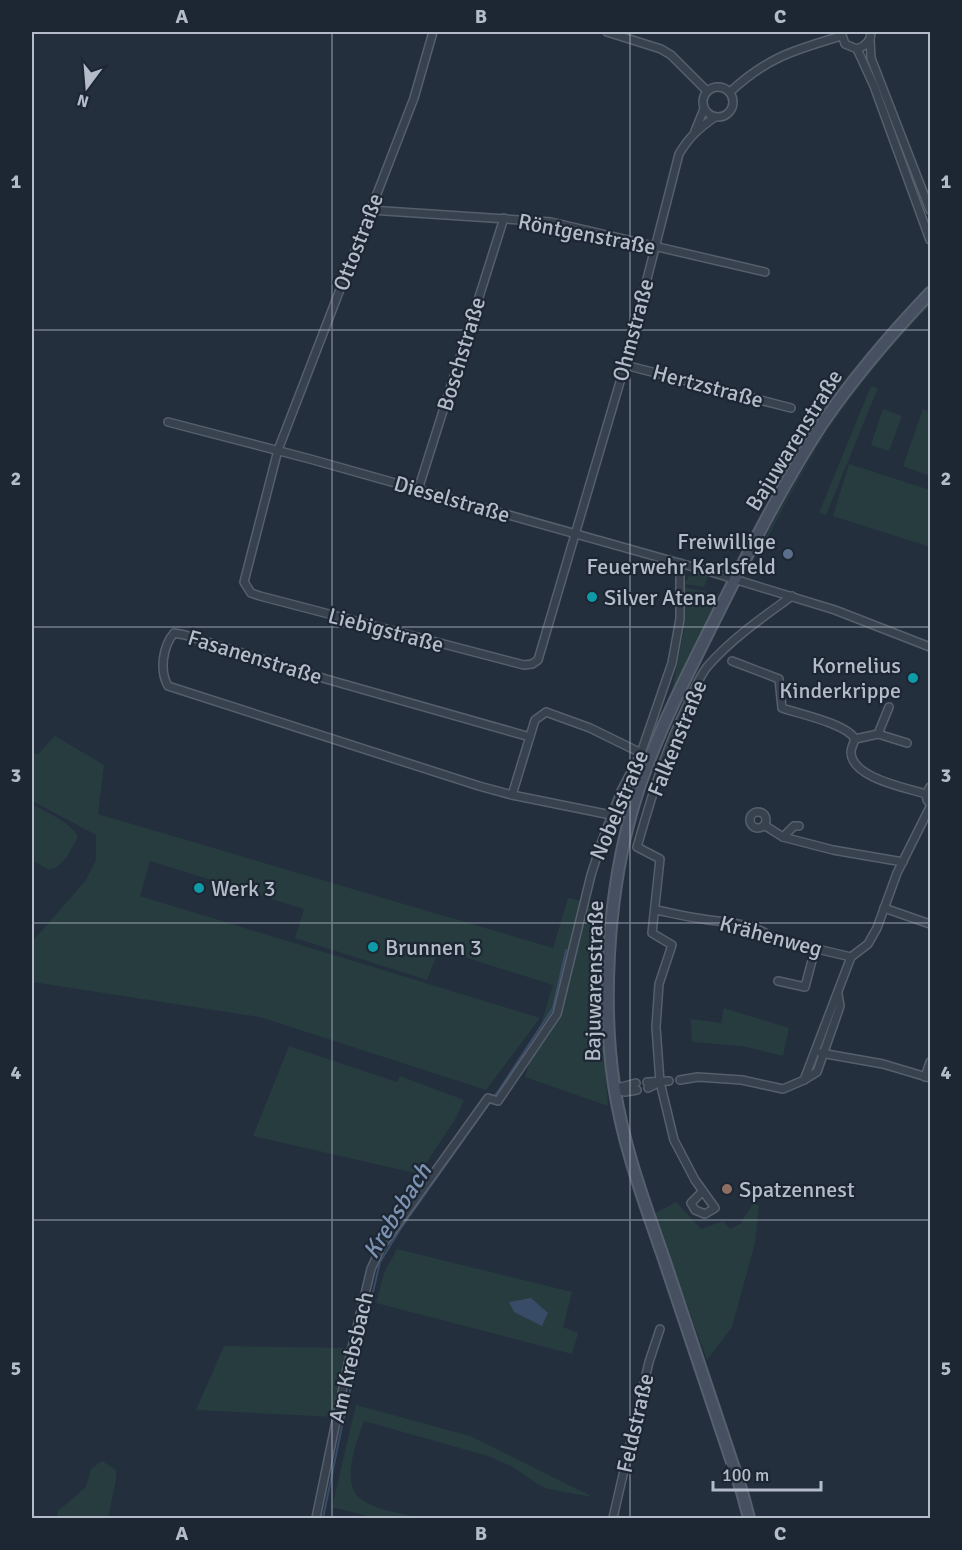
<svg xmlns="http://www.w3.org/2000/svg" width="962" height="1550" font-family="Signika,sans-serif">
  <rect width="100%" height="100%" fill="#242f3e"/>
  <!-- green -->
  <g fill="#263c3f">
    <path d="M930,301v4c-43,44 -82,92 -114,145 -21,34 -39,70 -58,106l-3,1c48,-93 102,-181 175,-256z"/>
    <polygon points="871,386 878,388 826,515 819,513"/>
    <polygon points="883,409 902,416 889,451 871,445"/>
    <polygon points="923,409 930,412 930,476 903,466"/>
    <polygon points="849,464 930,490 930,547 833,516"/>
    <polygon points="699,574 708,576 704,587 684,584 689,576"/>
    <polygon points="683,587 718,594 718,599 671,695 684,629"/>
    <polygon points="55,736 104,765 98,814 553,948 568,898 602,905 599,989 608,1106 525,1077 553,985 439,949 427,980 295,938 304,909 150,861 140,896 540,1018 486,1090 260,1017 32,982 32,942 86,880 96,860 96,835 32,801 32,753 38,754"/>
    <path d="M32,804c12,7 42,20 46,33 -8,13 -13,29 -29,33l-17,-10z"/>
    <polygon points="724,1008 789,1028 783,1056 742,1046 692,1042 691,1019 721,1023"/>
    <polygon points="289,1046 397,1082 400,1076 464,1100 456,1118 419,1174 253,1136"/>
    <polygon points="676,1202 701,1229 723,1221 730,1229 740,1224 754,1202 759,1206 755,1243 732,1327 707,1360 654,1214"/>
    <polygon points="397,1249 572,1292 563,1327 578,1333 572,1354 376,1303 384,1273"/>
    <polygon points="224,1346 349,1348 334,1417 196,1410"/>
    <path d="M356,1405l114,31 123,61 -45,-8 -12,-6 -23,-16 -25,-11 -124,-35c-7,20 -25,64 -2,79 16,11 40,13 58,18h-45l-43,-11z"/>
    <polygon points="102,1461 116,1470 116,1480 108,1518 56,1518 58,1511 86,1487 91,1469"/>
  </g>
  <!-- water -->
  <polygon fill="#394c67" points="531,1298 548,1313 542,1326 514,1312 509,1302"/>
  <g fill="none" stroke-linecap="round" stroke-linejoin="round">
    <!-- stream -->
    <polyline stroke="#394c67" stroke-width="2" points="323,1518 343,1421 380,1262 401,1228 501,1087 545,1020 553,1008 566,950"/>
    <!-- minor casing -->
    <g stroke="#565f6c" stroke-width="10">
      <g id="minor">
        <path d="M433,32l-19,66 -136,352 -34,132 7,11 9,3 264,69 8,-1 6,-4 87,-295 54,-211c10,-17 20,-26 36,-37"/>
        <polyline points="607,32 661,49 671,55 707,91"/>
        <path d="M841,32l4,12 12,5c9,-3 14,-8 14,-17"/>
        <polyline points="870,39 871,58 930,210"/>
        <polyline points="857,49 874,86 930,240"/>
        <circle cx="718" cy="102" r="15"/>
        <path d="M730,92c36,-34 64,-42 111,-56"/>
        <polyline points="695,131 704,109"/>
        <polyline points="370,210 551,222 765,272"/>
        <polyline points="625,365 791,408"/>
        <polyline points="168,422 310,459 711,572 835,610 930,647"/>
        <polyline points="418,490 504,218"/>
        <path d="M732,661l47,18 3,29c18,6 65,16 73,31 -1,4 -4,9 -4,13 0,26 56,36 75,42"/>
        <polyline points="878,734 889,707"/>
        <path d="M530,737l-204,-58 -141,-44 -11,-2c-11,13 -15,37 -6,53l311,100 33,9 99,20"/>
        <polyline points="855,739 878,734 907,743"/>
        <polyline points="930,787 926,794 927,800 930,804"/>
        <polyline points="512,795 535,720 546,712 590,728 641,753"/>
        <circle cx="758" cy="820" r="8"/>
        <polyline points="764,825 783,837 833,850 903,862"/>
        <polyline points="783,837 794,826 799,826"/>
        <polyline points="884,908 930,924"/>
        <path d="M656,910c15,3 31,7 47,9 25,4 51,4 72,20l76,18"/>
        <polyline points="778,981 805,987 815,949"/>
        <polyline points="821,1053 883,1064 930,1078"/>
        <polyline points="925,1077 930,1062"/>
        <polyline points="680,1080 698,1077 742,1080 783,1089 804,1080 817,1072 838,1012 840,1006 838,994"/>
        <polyline points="804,1080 851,957 868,944 877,928 897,873 930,807"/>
        <polyline points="647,1082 669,1081"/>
        <polyline points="648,1088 660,1082"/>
        <polyline points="614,1089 625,1092 637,1090"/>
        <polyline points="614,1089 636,1083"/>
        <path d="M703,1191l-12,12 4,7 10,4 10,-6 -20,-28 -21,-40 -14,-58 -4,-55 3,-43 13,-39 -20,-12 8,-74 -23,-12c14,-48 27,-94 49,-139 6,-14 12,-29 21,-41 24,-28 56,-50 85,-71"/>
        <polyline points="316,1518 346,1373 371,1269 381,1247 488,1098 498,1101 500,1098 557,1014 591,875 602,841 621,791 641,753 672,663 680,619 680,563"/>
        <polyline points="613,1518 649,1362 660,1329"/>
      </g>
    </g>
    <!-- secondary casing -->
    <g stroke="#565f6c" stroke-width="14">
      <path id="secondary" d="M749,1518l-7,-26c-26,-77 -51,-154 -77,-230 -20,-58 -42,-116 -51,-177 -12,-80 -6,-182 14,-260 17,-67 50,-132 81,-194 35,-70 70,-141 113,-207 32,-47 69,-90 108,-131"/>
    </g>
    <!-- minor -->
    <use href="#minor" stroke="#38414e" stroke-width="7"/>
    <!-- secondary -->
    <use href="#secondary" stroke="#465061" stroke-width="10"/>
  </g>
  <!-- grid -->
  <path fill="none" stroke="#b4bcc9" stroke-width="1.5" stroke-opacity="0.55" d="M332,32v1486M630,32v1486M32,330h898M32,627h898M32,923h898M32,1220h898"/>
  <!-- markers -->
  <circle fill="#5c6f8a" stroke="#1d2633" stroke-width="2" cx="788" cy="554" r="6"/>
  <g fill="#0f9aa8" stroke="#1d2633" stroke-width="2">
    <circle cx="592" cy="597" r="6"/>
    <circle cx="913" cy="678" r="6"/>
    <circle cx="199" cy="888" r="6"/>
    <circle cx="373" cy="947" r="6"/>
  </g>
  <circle fill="#8d6e63" stroke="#1d2633" stroke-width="2" cx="727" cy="1189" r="6"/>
  <g text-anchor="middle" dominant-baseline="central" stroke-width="4.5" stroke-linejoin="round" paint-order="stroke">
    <!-- street labels -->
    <g font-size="22" fill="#b4bcc9" stroke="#1d2633">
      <text transform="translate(587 234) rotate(11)">Röntgenstraße</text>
      <text transform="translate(358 242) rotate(-69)">Ottostraße</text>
      <text transform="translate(633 330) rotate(-75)">Ohmstraße</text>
      <text transform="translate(461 354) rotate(-73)">Boschstraße</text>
      <text transform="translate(708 386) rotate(15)">Hertzstraße</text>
      <text transform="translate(794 440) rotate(-58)">Bajuwarenstraße</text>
      <text transform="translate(452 499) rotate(16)">Dieselstraße</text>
      <text transform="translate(386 630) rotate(15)">Liebigstraße</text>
      <text transform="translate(255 657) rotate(17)">Fasanenstraße</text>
      <text transform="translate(677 738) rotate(-68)">Falkenstraße</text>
      <text transform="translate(619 805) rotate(-67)">Nobelstraße</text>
      <text transform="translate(771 936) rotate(15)">Krähenweg</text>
      <text transform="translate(594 981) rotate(-89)">Bajuwarenstraße</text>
      <text transform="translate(351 1357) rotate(-77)">Am Krebsbach</text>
      <text transform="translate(635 1423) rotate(-77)">Feldstraße</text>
    </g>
    <!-- poi labels -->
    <g font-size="22" fill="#b4bcc9" stroke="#1d2633" text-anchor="start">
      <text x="776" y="541" text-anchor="end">Freiwillige<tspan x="776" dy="25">Feuerwehr Karlsfeld</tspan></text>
      <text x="604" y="597">Silver Atena</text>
      <text x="901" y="665" text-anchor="end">Kornelius<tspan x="901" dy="25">Kinderkrippe</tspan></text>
      <text x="211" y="888">Werk 3</text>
      <text x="385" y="947">Brunnen 3</text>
      <text x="739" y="1189">Spatzennest</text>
    </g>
    <!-- water labels -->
    <g font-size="24" font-style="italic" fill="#7c92b1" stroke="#1d2633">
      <text transform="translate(397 1211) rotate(-58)">Krebsbach</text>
    </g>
  </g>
  <!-- border -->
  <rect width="962" height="1550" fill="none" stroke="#1d2633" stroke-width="66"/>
  <!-- north arrow -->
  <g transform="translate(87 87) rotate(196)" stroke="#1d2633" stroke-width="4.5" paint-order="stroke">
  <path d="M0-4.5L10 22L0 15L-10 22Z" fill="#b4bcc9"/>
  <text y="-9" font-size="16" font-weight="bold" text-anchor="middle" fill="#b4bcc9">N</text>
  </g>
  <!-- scale -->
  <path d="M713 1481v9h108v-9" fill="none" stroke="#b4bcc9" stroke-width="3"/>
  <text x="722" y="1481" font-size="18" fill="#b4bcc9" stroke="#1d2633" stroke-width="4.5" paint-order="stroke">100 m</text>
  <rect x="33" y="33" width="896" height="1484" fill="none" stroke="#b4bcc9" stroke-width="2"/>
  <g font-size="20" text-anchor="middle" font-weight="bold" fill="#b4bcc9">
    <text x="182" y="23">A</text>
    <text x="481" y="23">B</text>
    <text x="780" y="23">C</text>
    <text x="16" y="188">1</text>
    <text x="946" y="188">1</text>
    <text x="16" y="485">2</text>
    <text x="946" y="485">2</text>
    <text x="16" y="782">3</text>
    <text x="946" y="782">3</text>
    <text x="16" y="1079">4</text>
    <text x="946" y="1079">4</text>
    <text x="16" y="1375">5</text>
    <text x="946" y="1375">5</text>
    <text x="182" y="1540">A</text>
    <text x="481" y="1540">B</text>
    <text x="780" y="1540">C</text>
  </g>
</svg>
